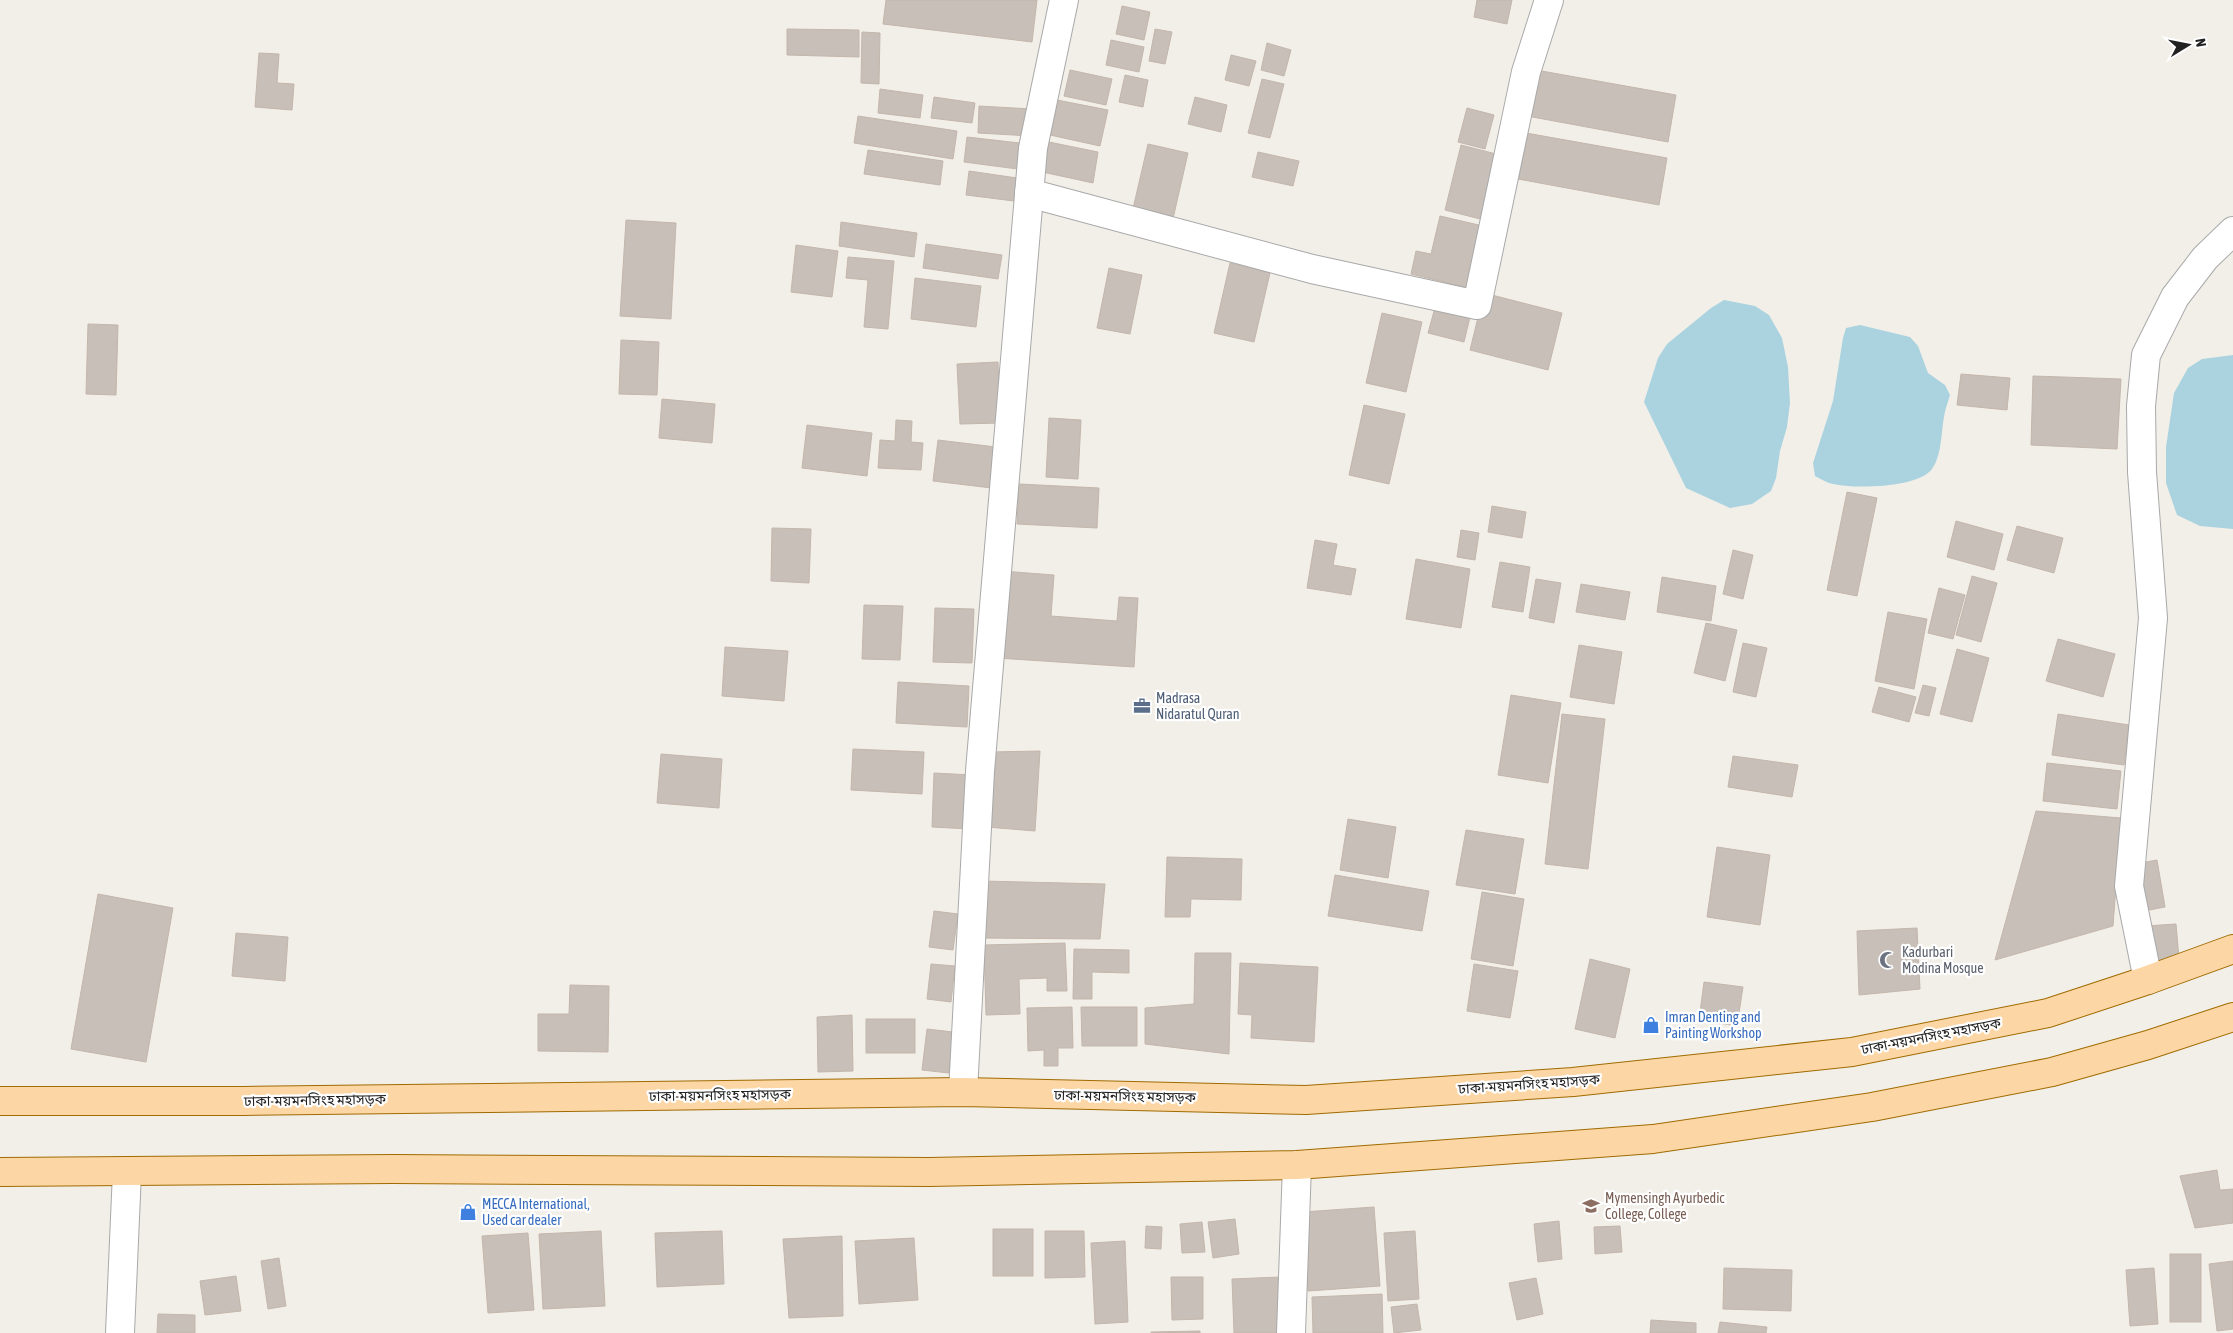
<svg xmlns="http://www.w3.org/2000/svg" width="2233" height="1333" font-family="'Asap Condensed','Noto Sans Bengali',sans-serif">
  <rect width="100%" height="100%" fill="#f2efe9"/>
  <!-- water -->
  <g fill="#aad3df">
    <polygon points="1724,300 1755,306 1769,315 1782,338 1788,367 1790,403 1787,427 1780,451 1776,478 1771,491 1752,504 1730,508 1686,488 1644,402 1658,358 1667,344 1711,308"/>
    <path d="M1860,325l50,12 8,9 10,27 17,12 5,10c-2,7 -5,14 -6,22 -3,16 -2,38 -12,52 -14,19 -77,20 -99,15 -6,-1 -12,-5 -18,-8l-2,-13 20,-62 10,-63 3,-10z"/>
    <polygon points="2233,355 2233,529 2200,526 2177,515 2166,483 2166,447 2174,393 2188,368 2202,359"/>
  </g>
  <!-- building -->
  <g fill="#c7bfb8" stroke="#c4b6ab">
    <polygon points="886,0 1037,0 1032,42 883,24"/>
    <polygon points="1477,0 1512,0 1507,24 1474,17"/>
    <polygon points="1122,6 1150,12 1144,40 1116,34"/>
    <polygon points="787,29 859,30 859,57 787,55"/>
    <polygon points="1155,29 1172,32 1165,64 1149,61"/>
    <polygon points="862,32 880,33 879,84 861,83"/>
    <polygon points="1111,40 1144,47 1139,72 1106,65"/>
    <polygon points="1267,43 1291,50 1284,76 1261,70"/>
    <polygon points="259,53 279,54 277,83 294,84 292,110 255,107"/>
    <polygon points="1231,55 1256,61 1249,86 1225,80"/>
    <polygon points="1070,70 1112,79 1106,105 1064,96"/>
    <polygon points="1536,70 1676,95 1668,142 1527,116"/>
    <polygon points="1125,75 1148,80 1143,107 1119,102"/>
    <polygon points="1262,79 1284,84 1270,138 1248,133"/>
    <polygon points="880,89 923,95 920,118 878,113"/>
    <polygon points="934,97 975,103 972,123 931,118"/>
    <polygon points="1195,97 1227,105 1221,132 1188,124"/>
    <polygon points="1057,100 1108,110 1100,146 1050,135"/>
    <polygon points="979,106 1032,109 1031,136 978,133"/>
    <polygon points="1467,108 1494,115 1485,149 1458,142"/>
    <polygon points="858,116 957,131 953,159 854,143"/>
    <polygon points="1526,133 1667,158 1659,205 1518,179"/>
    <polygon points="967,137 1028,144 1025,170 964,162"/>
    <polygon points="1044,141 1098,152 1093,183 1038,171"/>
    <polygon points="1148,144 1188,153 1172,223 1132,213"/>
    <polygon points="1461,145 1500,155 1484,220 1445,210"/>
    <polygon points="868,150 943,161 940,185 864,174"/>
    <polygon points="1258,152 1299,161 1293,186 1252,177"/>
    <polygon points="969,171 1017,178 1014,201 966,195"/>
    <polygon points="1440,216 1483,226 1469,288 1411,274 1416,251 1431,254"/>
    <polygon points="626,220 676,223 671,319 620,316"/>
    <polygon points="841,222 917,233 914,257 839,246"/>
    <polygon points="926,244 1002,255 998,279 923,268"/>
    <polygon points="796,245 838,251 832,297 791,292"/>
    <polygon points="848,257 894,261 888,329 864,327 868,280 846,278"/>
    <polygon points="1230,263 1270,273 1254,342 1214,333"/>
    <polygon points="1109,268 1142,275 1130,334 1097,328"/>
    <polygon points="915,278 981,286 976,327 911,319"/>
    <polygon points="1484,293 1562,313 1548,370 1470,350"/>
    <polygon points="1436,304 1471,313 1464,342 1428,333"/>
    <polygon points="1382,313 1422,322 1406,392 1366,383"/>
    <polygon points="88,324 118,325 116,395 86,394"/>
    <polygon points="621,340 659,342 657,395 619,394"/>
    <polygon points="998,362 1000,423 960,424 957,364"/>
    <polygon points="1961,374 2010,378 2007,410 1957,405"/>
    <polygon points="2033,376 2121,379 2117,449 2031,445"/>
    <polygon points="662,399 715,404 712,443 659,438"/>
    <polygon points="1364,405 1405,414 1389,484 1349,475"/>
    <polygon points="1049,418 1081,420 1078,479 1046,477"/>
    <polygon points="896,420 912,421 911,442 923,443 921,470 878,468 880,440 895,441"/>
    <polygon points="807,425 872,433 867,476 802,468"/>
    <polygon points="938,440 1004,448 1000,489 933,481"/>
    <polygon points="1019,484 1099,488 1097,528 1017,524"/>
    <polygon points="1847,492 1877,498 1857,596 1827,590"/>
    <polygon points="1492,506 1526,512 1522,538 1488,532"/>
    <polygon points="1956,521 2003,534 1994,570 1947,557"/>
    <polygon points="2017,526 2063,538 2054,573 2007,560"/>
    <polygon points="772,528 811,529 809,583 771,581"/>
    <polygon points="1461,530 1479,533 1475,560 1457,557"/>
    <polygon points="1315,540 1337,544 1333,565 1356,569 1351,595 1307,588"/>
    <polygon points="1733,550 1753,555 1743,599 1723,594"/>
    <polygon points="1416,559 1470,569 1461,628 1406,619"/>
    <polygon points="1500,562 1530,567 1523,612 1492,607"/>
    <polygon points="1002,571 1054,575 1051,616 1117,621 1119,597 1138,598 1134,667 997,658"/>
    <polygon points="1972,576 1997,583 1981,642 1956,635"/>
    <polygon points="1662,577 1716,586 1711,621 1657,612"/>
    <polygon points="1536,579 1561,583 1554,623 1529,618"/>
    <polygon points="1581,584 1630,592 1625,620 1576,612"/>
    <polygon points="1939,588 1965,595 1953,639 1928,633"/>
    <polygon points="864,605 903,606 900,660 862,659"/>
    <polygon points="935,608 974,609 972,663 933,662"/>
    <polygon points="1888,612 1927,619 1914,689 1875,681"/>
    <polygon points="1706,623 1737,630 1725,681 1694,673"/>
    <polygon points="2058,639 2115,654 2103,697 2046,681"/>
    <polygon points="1743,643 1767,648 1756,697 1733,692"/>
    <polygon points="1579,645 1622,652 1614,704 1570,697"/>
    <polygon points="725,647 788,651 784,701 722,696"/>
    <polygon points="1957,649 1989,658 1972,722 1940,714"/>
    <polygon points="898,682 969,686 967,727 896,723"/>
    <polygon points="1923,685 1936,688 1929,716 1915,713"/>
    <polygon points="1879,687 1916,697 1909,722 1872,712"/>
    <polygon points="1511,695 1561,703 1548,783 1498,775"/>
    <polygon points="1562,714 1605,719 1588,869 1545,864"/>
    <polygon points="2058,714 2129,725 2124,765 2052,755"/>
    <polygon points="853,749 924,752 922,794 851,790"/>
    <polygon points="1040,751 1035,831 986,827 990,752"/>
    <polygon points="661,754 722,759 719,808 657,803"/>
    <polygon points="1733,756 1798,765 1792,797 1728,787"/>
    <polygon points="2047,763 2121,771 2117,809 2043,801"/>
    <polygon points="934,773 972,775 970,829 932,827"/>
    <polygon points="2036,811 2121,818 2113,926 1995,960"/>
    <polygon points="1348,819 1396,827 1388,878 1340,870"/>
    <polygon points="1466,830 1524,839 1515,894 1456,885"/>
    <polygon points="1717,847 1770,855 1760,925 1707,917"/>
    <polygon points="1167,857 1242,859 1241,900 1191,899 1190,917 1165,917"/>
    <polygon points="2157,860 2165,907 2144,911 2135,864"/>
    <polygon points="1335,875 1429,891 1422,931 1328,916"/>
    <polygon points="982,881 1105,884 1100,939 978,938"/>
    <polygon points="1482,892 1524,899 1513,966 1471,959"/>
    <polygon points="98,894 173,908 146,1062 71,1049"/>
    <polygon points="934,911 958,914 953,950 929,947"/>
    <polygon points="2176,924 2179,959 2149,961 2146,926"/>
    <polygon points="1917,928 1920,989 1859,995 1857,931"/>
    <polygon points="236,933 288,937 285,981 232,976"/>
    <polygon points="1065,943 1067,991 1047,991 1047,978 1019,979 1020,1014 986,1015 984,945"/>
    <polygon points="1074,949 1129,950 1129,973 1092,972 1092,999 1073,999"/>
    <polygon points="1195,953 1231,953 1229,1054 1145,1044 1145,1008 1194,1004"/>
    <polygon points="1590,959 1630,969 1615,1038 1575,1029"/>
    <polygon points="1240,963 1318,967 1314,1042 1251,1038 1252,1015 1238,1014"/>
    <polygon points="931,964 955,966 951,1002 927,999"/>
    <polygon points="1474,964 1518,971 1510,1018 1467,1011"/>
    <polygon points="1704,982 1743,987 1737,1026 1699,1020"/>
    <polygon points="570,985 609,986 608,1052 538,1051 538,1014 569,1014"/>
    <polygon points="1072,1007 1073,1048 1058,1048 1058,1066 1044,1066 1044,1050 1028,1051 1027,1008"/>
    <polygon points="1081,1007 1137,1007 1137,1046 1082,1046"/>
    <polygon points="852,1015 853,1071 818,1072 817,1017"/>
    <rect x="866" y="1019" width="49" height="34"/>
    <polygon points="927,1029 953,1032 949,1073 922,1070"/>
    <polygon points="2217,1170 2220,1190 2233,1189 2233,1223 2195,1228 2180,1176"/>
    <polygon points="1374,1207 1380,1286 1308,1291 1303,1212"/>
    <polygon points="1235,1219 1239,1254 1213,1258 1208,1222"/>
    <polygon points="1559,1221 1562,1259 1538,1262 1534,1224"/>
    <polygon points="1202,1222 1205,1252 1182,1253 1180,1224"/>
    <polygon points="1146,1226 1162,1227 1161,1249 1145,1248"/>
    <polygon points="1620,1226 1622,1252 1595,1254 1594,1227"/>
    <rect x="993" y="1229" width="40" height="47"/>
    <polygon points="601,1231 605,1306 543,1309 539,1234"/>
    <polygon points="722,1231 724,1284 657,1287 655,1233"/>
    <polygon points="1045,1231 1084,1231 1085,1277 1045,1278"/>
    <polygon points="1415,1231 1419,1299 1388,1301 1384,1233"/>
    <polygon points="528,1233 534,1310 488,1313 482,1236"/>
    <polygon points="842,1236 843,1316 789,1318 783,1239"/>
    <polygon points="914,1238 918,1300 859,1304 855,1241"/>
    <polygon points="1125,1241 1128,1322 1095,1324 1091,1243"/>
    <rect x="2170" y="1254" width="31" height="68"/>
    <polygon points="279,1258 286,1306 268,1309 261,1261"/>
    <polygon points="2233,1261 2233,1329 2217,1331 2209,1264"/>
    <polygon points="1724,1268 1792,1270 1791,1311 1723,1309"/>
    <polygon points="2154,1268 2158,1324 2130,1326 2126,1270"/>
    <polygon points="236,1276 241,1311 205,1315 200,1281"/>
    <polygon points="1171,1277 1203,1277 1203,1319 1172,1320"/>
    <polygon points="1281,1277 1283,1333 1234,1333 1232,1279"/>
    <polygon points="1536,1278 1543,1314 1517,1320 1509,1283"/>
    <polygon points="1382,1294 1383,1333 1313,1333 1312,1297"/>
    <polygon points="1417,1304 1421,1330 1394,1333 1391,1307"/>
    <polygon points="158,1314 195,1315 195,1333 157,1333"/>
    <polygon points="1651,1320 1696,1323 1696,1333 1650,1333"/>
    <polygon points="1720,1322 1767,1327 1766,1333 1718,1333"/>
    <polygon points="1200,1331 1200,1333 1151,1333 1151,1332"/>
  </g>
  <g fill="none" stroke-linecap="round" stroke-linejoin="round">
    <!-- minor casing -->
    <g stroke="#a9a9a9" stroke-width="30">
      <g id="minor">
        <polyline points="1029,193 1312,269 1477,305 1526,72 1549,0"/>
        <polyline points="2148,980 2129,886 2153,618 2142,472 2141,406 2146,355 2175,297 2205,258 2233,231"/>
        <polyline points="963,1092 980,771 1033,148 1064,0"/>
        <polyline points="120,1333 127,1172"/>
        <polyline points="1291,1333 1297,1165"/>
      </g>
    </g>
    <!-- major casing -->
    <g stroke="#a06b00" stroke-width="30">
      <g id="major">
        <polyline points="0,1101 244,1101 963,1092 1306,1100 1573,1082 1852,1052 2048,1013 2148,980 2233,949"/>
        <polyline points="0,1172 393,1169 929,1172 1297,1165 1653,1139 1872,1107 2052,1072 2148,1045 2233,1017"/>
      </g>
    </g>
    <!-- minor -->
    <use href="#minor" stroke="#fff" stroke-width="28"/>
    <!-- major -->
    <use href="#major" stroke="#fcd6a4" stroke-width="28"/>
  </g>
  <!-- icons -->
  <defs>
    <g id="office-bare" transform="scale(1.35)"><path d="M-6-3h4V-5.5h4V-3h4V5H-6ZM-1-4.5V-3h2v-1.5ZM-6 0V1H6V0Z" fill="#5c6f8a" stroke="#fff" stroke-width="2.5" paint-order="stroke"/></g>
    <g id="mosque-bare" transform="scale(1.35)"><path d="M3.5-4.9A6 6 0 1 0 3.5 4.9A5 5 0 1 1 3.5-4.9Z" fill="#6b7280" stroke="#fff" stroke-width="2.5" paint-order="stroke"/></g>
    <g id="shop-bare" transform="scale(1.35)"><path d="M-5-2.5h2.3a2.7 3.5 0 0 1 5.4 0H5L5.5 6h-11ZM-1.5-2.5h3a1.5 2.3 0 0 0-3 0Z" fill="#3f7fe0" stroke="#fff" stroke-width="2.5" paint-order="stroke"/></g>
    <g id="university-bare" transform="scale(1.35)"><path d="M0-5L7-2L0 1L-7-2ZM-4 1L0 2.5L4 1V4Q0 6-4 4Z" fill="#8d6e63" stroke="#fff" stroke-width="2.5" paint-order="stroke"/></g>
  </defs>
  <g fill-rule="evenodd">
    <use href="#office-bare" x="1142" y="706"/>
    <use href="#mosque-bare" x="1888" y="960"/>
    <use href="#shop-bare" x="1651" y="1025"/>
    <use href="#university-bare" x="1591" y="1206"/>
    <use href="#shop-bare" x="468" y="1212"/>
  </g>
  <g text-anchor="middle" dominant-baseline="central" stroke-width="4.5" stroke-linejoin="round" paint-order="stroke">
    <!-- service labels -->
    <g font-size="14" fill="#4e5e75" stroke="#fff" text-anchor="start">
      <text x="1156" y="698">Madrasa<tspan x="1156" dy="16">Nidaratul Quran</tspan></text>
    </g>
    <!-- worship labels -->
    <g font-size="14" fill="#5b616d" stroke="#fff" text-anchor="start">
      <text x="1902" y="952">Kadurbari<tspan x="1902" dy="16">Modina Mosque</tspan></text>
    </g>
    <!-- shop labels -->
    <g font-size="14" fill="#366cbe" stroke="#fff" text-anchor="start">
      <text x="1665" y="1017">Imran Denting and<tspan x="1665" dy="16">Painting Workshop</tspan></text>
      <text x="482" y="1204">MECCA International,<tspan x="482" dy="16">Used car dealer</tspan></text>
    </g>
    <!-- street labels -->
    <g font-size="14" fill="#222" stroke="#fff">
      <text transform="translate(1931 1036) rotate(-11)">ঢাকা-ময়মনসিংহ মহাসড়ক</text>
      <text transform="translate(1529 1084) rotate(-4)">ঢাকা-ময়মনসিংহ মহাসড়ক</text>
      <text transform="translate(720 1095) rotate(-1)">ঢাকা-ময়মনসিংহ মহাসড়ক</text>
      <text transform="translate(1125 1096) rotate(1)">ঢাকা-ময়মনসিংহ মহাসড়ক</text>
      <text transform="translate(315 1100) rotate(-1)">ঢাকা-ময়মনসিংহ মহাসড়ক</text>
    </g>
    <!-- education labels -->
    <g font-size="14" fill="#785e54" stroke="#fff" text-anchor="start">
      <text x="1605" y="1198">Mymensingh Ayurbedic<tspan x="1605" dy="16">College, College</tspan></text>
    </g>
  </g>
  <!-- north arrow -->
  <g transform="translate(2188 45) rotate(80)" stroke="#ffffff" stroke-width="4" paint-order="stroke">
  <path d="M0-4L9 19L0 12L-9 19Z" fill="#222222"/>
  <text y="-8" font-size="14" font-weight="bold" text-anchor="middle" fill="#222222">N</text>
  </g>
</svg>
